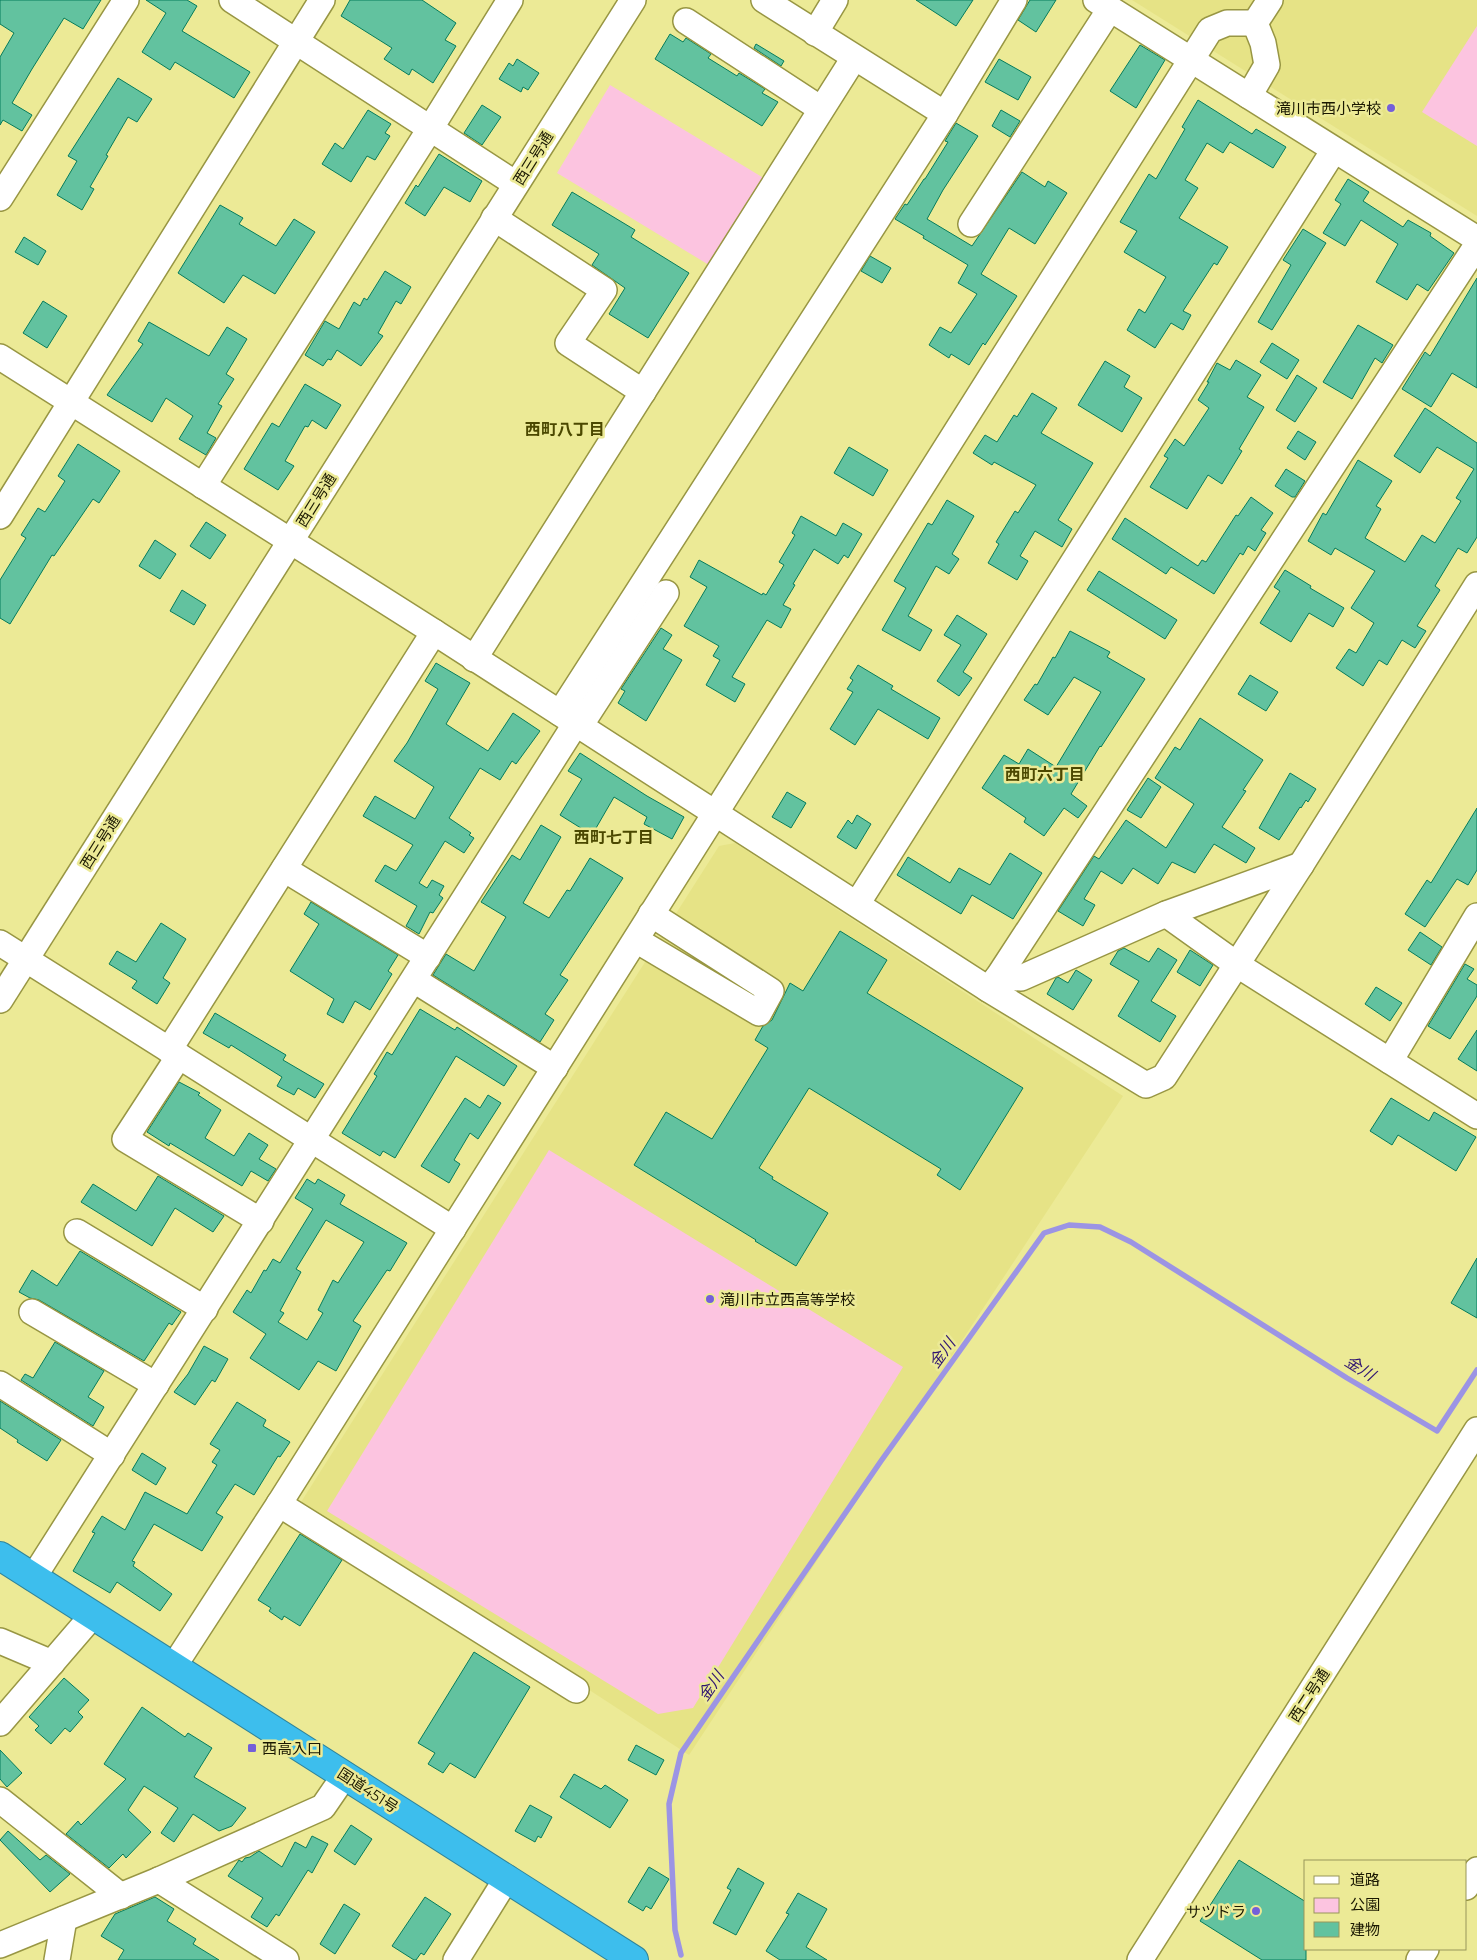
<svg xmlns="http://www.w3.org/2000/svg" width="1477" height="1960" font-family="Montserrat,'Noto Sans JP',sans-serif">
  <rect width="100%" height="100%" fill="#ecea96"/>
  <!-- built -->
  <g fill="#e6e386">
    <polygon points="1132,0 1477,0 1477,216"/>
    <polygon points="735,843 1123,1096 689,1755 301,1502 719,846"/>
  </g>
  <!-- green -->
  <g fill="#fcc4e0">
    <polygon points="1477,26 1477,146 1422,112"/>
    <polygon points="610,85 767,180 714,268 557,173"/>
    <polygon points="549,1150 903,1367 693,1708 658,1714 327,1511"/>
  </g>
  <g fill="none" stroke-linecap="round" stroke-linejoin="round">
    <!-- stream -->
    <polyline stroke="#9c94e4" stroke-width="5.5" points="681,1955 675,1930 669,1804 681,1753 881,1461 1044,1233 1069,1225 1100,1227 1131,1242 1347,1378 1437,1431 1477,1370"/>
  </g>
  <!-- building -->
  <g fill="#62c29f" stroke="#057c5c" fill-rule="evenodd">
    <polygon points="0,0 101,0 83,29 64,18 32,69 12,103 32,115 22,131 3,120 0,125 0,57 14,33 0,24"/>
    <polygon points="146,0 187,0 197,6 182,31 250,72 234,98 175,62 170,70 142,52 166,13"/>
    <polygon points="350,0 422,0 456,23 445,40 456,46 433,83 412,69 409,75 384,59 392,48 341,16"/>
    <polygon points="916,0 973,0 956,26"/>
    <polygon points="1030,0 1056,0 1036,32 1018,20"/>
    <polygon points="670,34 683,42 686,38 711,54 708,58 737,76 739,73 765,89 762,93 778,102 762,126 655,59"/>
    <polygon points="756,44 784,61 781,66 754,48"/>
    <polygon points="1140,45 1165,60 1136,108 1110,91"/>
    <polygon points="517,59 539,73 528,90 523,87 521,92 499,79 509,63 513,66"/>
    <polygon points="999,59 1031,77 1018,100 985,82"/>
    <polygon points="118,78 152,99 137,122 128,117 106,155 108,156 90,187 94,189 82,210 57,195 77,161 68,156"/>
    <polygon points="1198,100 1252,134 1256,129 1286,147 1273,168 1230,142 1223,153 1207,143 1185,180 1198,188 1179,218 1228,247 1217,265 1214,263 1183,311 1191,315 1183,330 1171,323 1155,348 1127,330 1139,309 1145,313 1166,277 1124,252 1137,231 1120,222 1149,174 1156,179 1185,129 1182,127"/>
    <polygon points="482,105 501,117 482,145 464,133"/>
    <polygon points="368,110 391,124 385,133 390,136 375,160 367,156 351,182 322,164 335,143 343,149"/>
    <polygon points="1001,110 1020,121 1010,137 992,126"/>
    <polygon points="956,123 978,136 943,190 927,219 972,246 1022,172 1045,187 1048,181 1067,193 1035,244 1009,228 981,274 1017,296 985,345 983,343 969,365 951,354 949,358 929,345 940,327 951,333 977,294 958,283 968,265 923,238 924,236 895,219 905,204 907,205 924,179 925,179 948,142 945,141"/>
    <polygon points="439,154 482,181 470,202 444,187 425,216 405,203 416,185 418,187"/>
    <polygon points="1348,179 1369,192 1363,201 1403,227 1408,220 1431,233 1430,236 1454,253 1428,291 1417,284 1407,300 1376,282 1398,244 1361,220 1345,246 1323,233 1341,204 1335,200"/>
    <polygon points="572,192 635,230 631,237 689,273 648,338 609,314 625,288 592,265 599,254 552,225"/>
    <polygon points="220,205 243,218 239,224 276,246 294,219 315,232 275,294 243,275 224,303 178,273"/>
    <polygon points="1303,229 1326,243 1272,330 1258,322 1291,265 1283,260"/>
    <polygon points="24,237 46,251 38,265 15,252"/>
    <polygon points="870,256 891,268 882,283 861,271"/>
    <polygon points="385,271 411,287 401,304 396,301 378,333 383,336 361,366 337,350 331,360 328,359 323,366 305,355 325,321 339,329 354,302 360,306 364,298 367,300"/>
    <polygon points="1477,278 1477,388 1452,373 1431,407 1402,389 1425,352 1430,356"/>
    <polygon points="43,301 67,316 47,348 23,333"/>
    <polygon points="149,322 209,356 227,327 247,339 226,374 234,379 218,404 222,406 207,433 216,438 206,455 179,439 193,416 166,398 152,422 107,395 143,344 138,341"/>
    <polygon points="1358,325 1393,345 1382,363 1375,358 1352,399 1323,382"/>
    <polygon points="1272,343 1299,360 1287,379 1260,362"/>
    <polygon points="1236,360 1261,375 1247,397 1264,407 1239,449 1242,451 1222,484 1208,475 1187,509 1150,487 1168,458 1164,456 1175,439 1184,446 1209,408 1198,400 1209,382 1207,382 1217,363 1230,370"/>
    <polygon points="1105,361 1130,376 1124,387 1142,398 1122,432 1078,405"/>
    <polygon points="1297,375 1317,388 1295,422 1276,410"/>
    <polygon points="305,384 341,405 326,429 312,420 308,427 305,426 285,461 294,466 278,490 244,469 272,423 279,427"/>
    <polygon points="1032,393 1057,408 1041,433 1093,463 1058,520 1072,529 1062,547 1035,531 1020,556 1028,561 1017,580 988,563 999,544 996,542 1015,511 1018,513 1036,485 994,462 992,465 973,453 985,435 997,442 1014,415 1017,417"/>
    <polygon points="1425,408 1477,443 1477,537 1467,553 1458,548 1435,586 1440,590 1417,626 1426,631 1415,648 1402,640 1387,665 1379,660 1363,686 1336,668 1349,649 1356,653 1374,623 1351,608 1375,571 1335,548 1331,555 1308,541 1323,513 1326,515 1358,460 1392,481 1376,506 1381,509 1365,538 1405,562 1422,535 1435,543 1461,501 1456,498 1474,469 1437,447 1420,473 1394,456"/>
    <polygon points="1298,431 1316,442 1305,460 1287,448"/>
    <polygon points="78,444 120,471 99,503 93,499 54,556 52,555 10,624 0,618 0,580 26,538 21,535 38,508 45,512 65,481 58,476"/>
    <polygon points="849,447 888,470 873,496 834,473"/>
    <polygon points="1286,469 1305,481 1295,497 1292,497 1275,486"/>
    <polygon points="1251,497 1273,513 1261,530 1266,533 1255,551 1248,546 1243,555 1240,553 1214,594 1171,567 1166,574 1112,539 1125,518 1198,566 1202,560 1206,562 1236,515 1238,516"/>
    <polygon points="947,500 974,516 952,554 959,559 949,574 936,566 908,616 932,630 920,651 882,630 906,588 894,581 928,523 932,525"/>
    <polygon points="801,516 836,536 843,523 862,534 848,558 844,555 838,564 814,549 793,584 795,585 783,605 791,609 781,628 767,620 732,677 745,684 735,702 706,685 720,660 713,656 719,646 684,626 707,587 690,577 699,560 762,595 763,593 766,595 784,565 779,562 795,535 792,533"/>
    <polygon points="206,522 226,535 210,559 190,546"/>
    <polygon points="155,540 176,554 160,579 139,566"/>
    <polygon points="1285,570 1311,586 1310,588 1344,608 1333,627 1309,613 1291,642 1260,623 1280,591 1274,587"/>
    <polygon points="1099,571 1177,620 1165,639 1087,590"/>
    <polygon points="182,590 206,605 194,625 170,611"/>
    <polygon points="957,615 987,634 963,672 972,678 959,696 937,681 961,645 944,635"/>
    <polygon points="661,628 672,635 663,649 682,660 646,721 618,703 625,691 621,689"/>
    <polygon points="1070,631 1110,652 1107,657 1145,679 1101,747 1100,746 1071,794 1087,806 1078,818 1064,808 1044,836 1024,822 1026,818 982,788 1004,755 1019,764 1028,749 1056,767 1101,692 1074,677 1048,715 1024,700 1035,684 1037,685 1053,657 1055,658"/>
    <polygon points="436,663 470,683 446,724 455,730 488,751 513,713 540,731 516,764 512,761 500,780 480,768 449,818 471,833 469,835 474,838 464,853 445,841 419,883 427,888 432,880 444,886 439,895 443,898 433,913 430,912 419,934 406,926 417,906 375,881 385,865 396,871 413,845 363,816 375,796 415,819 434,787 394,761 407,743 438,689 425,681"/>
    <polygon points="858,665 893,686 891,689 940,718 928,739 878,709 855,745 830,729 853,692 847,689 853,680 850,678"/>
    <polygon points="1250,675 1278,692 1266,711 1238,694"/>
    <polygon points="1200,718 1263,760 1243,790 1246,791 1222,827 1255,848 1246,863 1214,844 1195,873 1172,862 1158,884 1133,868 1122,884 1101,871 1084,899 1095,905 1083,926 1058,911 1094,856 1099,859 1126,820 1166,848 1194,804 1155,778 1175,747 1180,750"/>
    <polygon points="580,753 647,796 684,817 672,839 644,824 647,817 614,797 592,835 560,815 582,779 568,771"/>
    <polygon points="1290,773 1316,789 1308,802 1306,800 1301,808 1300,807 1279,840 1259,828"/>
    <polygon points="1148,778 1161,787 1141,818 1127,810"/>
    <polygon points="787,792 806,803 791,828 772,817"/>
    <polygon points="1477,808 1477,870 1468,885 1457,879 1425,927 1405,914 1427,880 1431,883"/>
    <polygon points="857,815 871,824 856,849 837,837 848,820 852,824"/>
    <polygon points="541,825 561,837 523,903 549,918 567,890 570,891 590,858 623,878 560,975 568,980 545,1014 554,1020 540,1042 433,975 446,954 474,971 506,917 481,902 512,855 520,860"/>
    <polygon points="1010,853 1042,873 1013,919 972,895 961,914 897,875 908,857 950,883 959,868 990,885"/>
    <polygon points="311,902 398,955 388,971 392,974 370,1010 355,1001 343,1023 327,1014 334,999 290,971 319,924 304,914"/>
    <polygon points="161,923 186,939 163,978 170,983 157,1004 132,988 137,981 109,964 117,951 136,962"/>
    <polygon points="840,931 887,960 867,993 1023,1088 960,1190 937,1175 941,1169 809,1088 759,1168 773,1177 772,1179 828,1213 796,1266 755,1241 756,1240 634,1165 666,1112 712,1139 768,1048 755,1040 763,1026 772,1020 790,983 803,991"/>
    <polygon points="1420,932 1442,947 1431,965 1408,950"/>
    <polygon points="1124,948 1149,962 1158,948 1177,960 1151,1001 1176,1016 1160,1042 1118,1016 1139,981 1110,964 1118,951"/>
    <polygon points="1190,950 1213,965 1200,986 1177,972"/>
    <polygon points="1465,964 1474,969 1467,979 1477,985 1477,996 1450,1039 1428,1026"/>
    <polygon points="1076,970 1092,980 1073,1010 1047,994 1056,978 1058,977 1068,983"/>
    <polygon points="1376,987 1402,1003 1390,1021 1365,1004"/>
    <polygon points="420,1009 455,1030 457,1027 517,1066 504,1086 456,1056 395,1158 383,1151 380,1156 342,1133 377,1076 374,1074 387,1052 392,1055"/>
    <polygon points="215,1013 286,1055 283,1060 324,1084 315,1098 298,1088 294,1095 277,1086 282,1077 231,1045 229,1048 203,1033"/>
    <polygon points="1477,1030 1477,1071 1458,1059"/>
    <polygon points="179,1082 200,1093 198,1095 221,1110 205,1138 234,1156 249,1133 268,1145 259,1159 276,1169 268,1181 251,1171 242,1186 170,1143 169,1146 147,1132"/>
    <polygon points="488,1095 501,1103 478,1139 470,1133 454,1160 460,1164 449,1183 421,1166 465,1098 480,1108"/>
    <polygon points="1391,1098 1429,1121 1434,1112 1476,1137 1456,1171 1398,1135 1392,1145 1370,1131"/>
    <polygon points="158,1176 224,1216 213,1232 175,1208 152,1246 81,1202 93,1184 136,1211"/>
    <path d="M307,1179l8,5 3,-5 27,16 -5,9 67,39 -17,28 -3,-1 -34,51 8,5 -25,45 -18,-10 -19,29 -49,-32 16,-24 -33,-22 14,-22 4,3 13,-23 2,1 7,-12 7,4 33,-54 -18,-11zM326,1220l38,22 -26,41 -5,-3 -15,30 5,3 -16,27 -29,-18 6,-9 -4,-2 21,-39 -5,-3z"/>
    <polygon points="80,1251 181,1312 172,1325 169,1323 144,1361 39,1300 30,1298 19,1292 32,1270 57,1286"/>
    <polygon points="1477,1258 1477,1318 1451,1303"/>
    <polygon points="55,1342 104,1371 88,1397 104,1407 93,1426 21,1380 25,1374 33,1378"/>
    <polygon points="204,1346 228,1359 215,1382 212,1380 195,1405 174,1392 188,1374"/>
    <polygon points="0,1401 61,1440 47,1461 17,1442 18,1440 0,1428"/>
    <polygon points="237,1402 266,1420 263,1426 290,1442 280,1457 278,1456 254,1495 235,1484 216,1513 223,1517 202,1551 154,1524 132,1561 135,1562 133,1566 172,1594 160,1611 117,1582 110,1593 73,1571 95,1533 92,1532 102,1516 125,1530 145,1492 187,1514 217,1465 212,1462 220,1450 210,1444"/>
    <polygon points="142,1453 166,1468 156,1485 132,1470"/>
    <polygon points="300,1534 342,1560 300,1626 284,1616 282,1620 269,1611 271,1608 258,1600"/>
    <polygon points="474,1652 530,1687 475,1778 450,1763 443,1773 428,1764 435,1753 418,1743"/>
    <polygon points="64,1678 89,1700 78,1712 83,1717 70,1732 65,1728 51,1744 35,1730 39,1726 29,1717"/>
    <polygon points="142,1707 185,1737 188,1733 212,1748 194,1777 246,1808 232,1826 219,1831 193,1814 174,1842 161,1833 178,1808 144,1786 128,1810 151,1832 126,1858 123,1854 109,1868 66,1834 78,1821 81,1825 126,1779 104,1764"/>
    <polygon points="636,1745 664,1760 656,1775 628,1760"/>
    <polygon points="0,1750 22,1773 7,1787 0,1779"/>
    <polygon points="574,1774 601,1789 605,1785 628,1800 610,1828 560,1797"/>
    <polygon points="530,1805 552,1817 541,1838 538,1836 535,1842 515,1831"/>
    <polygon points="351,1825 372,1839 355,1865 334,1851"/>
    <polygon points="8,1831 40,1860 46,1855 70,1874 50,1892 0,1840"/>
    <polygon points="312,1836 328,1844 312,1873 308,1870 279,1916 276,1914 267,1927 251,1917 263,1898 228,1876 239,1860 242,1862 245,1858 250,1857 259,1851 282,1867 295,1842 306,1848"/>
    <polygon points="1239,1860 1306,1902 1306,1960 1262,1960 1200,1921"/>
    <polygon points="649,1867 669,1879 651,1909 646,1906 643,1911 628,1902"/>
    <polygon points="738,1868 764,1883 736,1935 713,1923 731,1890 727,1888"/>
    <polygon points="798,1893 827,1909 806,1947 827,1960 780,1960 766,1951 789,1914 786,1913"/>
    <polygon points="155,1897 174,1909 167,1921 196,1939 193,1944 219,1960 118,1960 124,1950 101,1936 115,1914"/>
    <polygon points="425,1897 451,1914 424,1955 421,1953 416,1960 414,1960 392,1946"/>
    <polygon points="344,1904 360,1914 335,1954 320,1944"/>
  </g>
  <g fill="none" stroke-linecap="round" stroke-linejoin="round">
    <!-- minor casing -->
    <g stroke="#989643" stroke-width="28">
      <g id="minor">
        <polyline points="232,0 516,184"/>
        <polyline points="764,0 945,114"/>
        <polyline points="1096,0 1477,239"/>
        <polyline points="686,21 821,109"/>
        <polyline points="815,33 835,0"/>
        <polyline points="1249,96 1267,65 1263,43 1255,23"/>
        <polyline points="0,198 126,0"/>
        <polyline points="494,218 604,290 568,343 643,392"/>
        <polyline points="971,224 1110,9"/>
        <polyline points="0,357 434,632 988,989 1146,1085 1164,1077 1301,865 1477,585"/>
        <polyline points="203,486 430,129 510,0"/>
        <polyline points="0,516 322,0"/>
        <polyline points="474,659 854,58"/>
        <polyline points="560,713 945,114 1014,0"/>
        <polyline points="580,726 666,593"/>
        <polyline points="284,869 428,957"/>
        <polyline points="857,904 1334,150"/>
        <polyline points="1166,914 1236,964 1477,1116"/>
        <polyline points="636,940 759,1013 771,991 651,914"/>
        <polyline points="0,943 453,1229"/>
        <polyline points="998,977 1021,978 1166,914 1301,865"/>
        <polyline points="414,980 555,1068"/>
        <polyline points="988,989 998,977 1477,245"/>
        <polyline points="0,1000 633,0"/>
        <polyline points="169,1050 434,632"/>
        <polyline points="179,1056 125,1139 261,1221"/>
        <polyline points="1390,1061 1477,916"/>
        <polyline points="77,1232 205,1309"/>
        <polyline points="32,1312 156,1385"/>
        <polyline points="0,1384 112,1455"/>
        <polyline points="279,1504 576,1690"/>
        <polyline points="33,1578 576,723"/>
        <polyline points="0,1641 52,1663"/>
        <polyline points="174,1666 279,1504 1210,30 1227,23 1255,23 1270,0"/>
        <polyline points="0,1723 93,1615"/>
        <polyline points="0,1800 121,1896"/>
        <polyline points="159,1880 286,1960"/>
        <polyline points="1466,1887 1477,1870"/>
        <polyline points="0,1945 159,1880 323,1807 345,1775"/>
        <polyline points="57,1960 64,1919"/>
        <polyline points="456,1960 507,1878"/>
        <polyline points="1140,1960 1477,1430"/>
        <polyline points="1419,1960 1426,1949"/>
      </g>
    </g>
    <!-- highway casing -->
    <g stroke="#30849a" stroke-width="30">
      <polyline id="highway" points="0,1556 634,1960"/>
    </g>
    <!-- minor -->
    <use href="#minor" stroke="#fff" stroke-width="25"/>
    <!-- highway -->
    <use href="#highway" stroke="#3dbeed" stroke-width="28"/>
  </g>
  <!-- markers -->
  <g fill="#745fd9" stroke="#ecea96" stroke-width="2">
    <circle cx="1391" cy="108" r="5"/>
    <circle cx="710" cy="1299" r="5"/>
    <rect x="247" y="1743" width="10" height="10" rx="2.5"/>
    <circle cx="1256" cy="1911" r="5"/>
  </g>
  <g text-anchor="middle" dominant-baseline="central" stroke-width="5" stroke-linejoin="round" paint-order="stroke">
    <!-- poi labels -->
    <g font-size="15" fill="#191700" stroke="#ecea96" text-anchor="end">
      <text x="1381" y="108">滝川市西小学校</text>
      <text x="720" y="1299" text-anchor="start">滝川市立西高等学校</text>
      <text x="262" y="1748" text-anchor="start">西高入口</text>
      <text x="1246" y="1911">サツドラ</text>
    </g>
    <!-- street labels -->
    <g font-size="15" fill="#191700" stroke="#ecea96">
      <text transform="translate(533 158) rotate(-58)">西三号通</text>
      <text transform="translate(316 500) rotate(-58)">西三号通</text>
      <text transform="translate(100 842) rotate(-58)">西三号通</text>
      <text transform="translate(1309 1695) rotate(-57)">西二号通</text>
      <text transform="translate(368 1790) rotate(33)">国道451号</text>
    </g>
    <!-- neighbourhood labels -->
    <g font-size="16" font-weight="bold" fill="#4b4800" stroke="#ecea96">
      <text x="565" y="429">西町八丁目</text>
      <text x="1045" y="774">西町六丁目</text>
      <text x="614" y="837">西町七丁目</text>
    </g>
    <!-- water labels -->
    <g font-size="16" font-style="italic" fill="#2f1471" stroke="#ecea96">
      <text transform="translate(942 1353) rotate(-54)">金川</text>
      <text transform="translate(1360 1368) rotate(32)">金川</text>
      <text transform="translate(711 1686) rotate(-56)">金川</text>
    </g>
  </g>
  <!-- legend -->
  <rect x="1304" y="1860" width="162" height="90" fill="#ecea96" stroke="#98965a"/>
  <rect x="1314" y="1876" width="25" height="8" fill="#ffffff" stroke="#98965a"/>
  <text x="1350" y="1885" font-size="15" fill="#191700">道路</text>
  <rect x="1314" y="1898" width="25" height="15" fill="#fcc4e0" stroke="#98965a"/>
  <text x="1350" y="1910" font-size="15" fill="#191700">公園</text>
  <rect x="1314" y="1922" width="25" height="15" fill="#62c29f" stroke="#98965a"/>
  <text x="1350" y="1935" font-size="15" fill="#191700">建物</text>
</svg>
